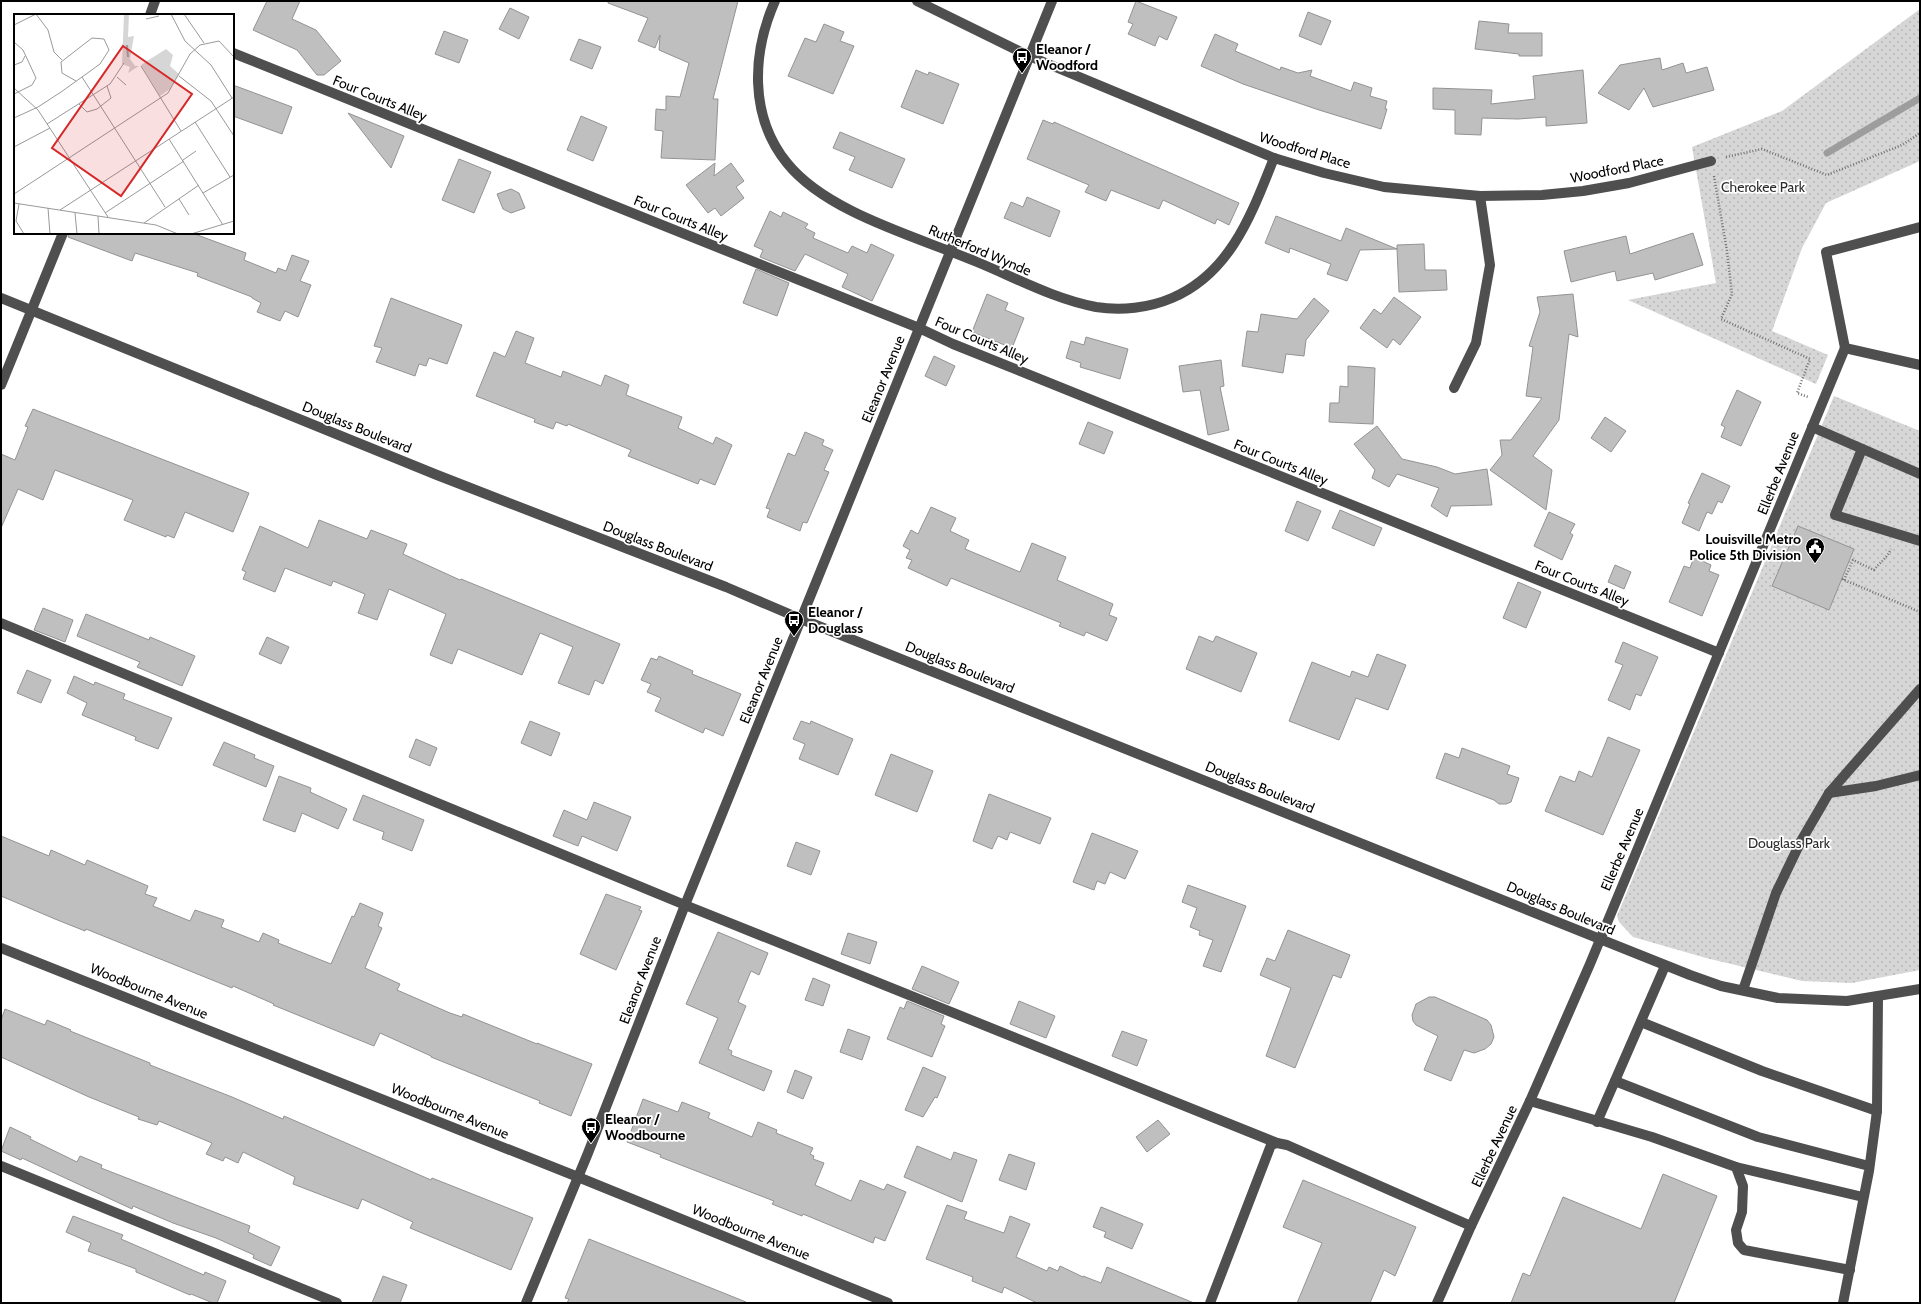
<svg xmlns="http://www.w3.org/2000/svg" width="1921" height="1304" font-family="Cabin,sans-serif">
  <defs>
    <pattern id="park-dots" width="8" height="8" patternUnits="userSpaceOnUse"><rect width="8" height="8" fill="#d6d6d6"/><path d="M2 2h.1M6 6h.1" fill="none" stroke="#b6b6b6" stroke-width="1.8" stroke-linecap="round"/></pattern>
  </defs>
  <rect width="100%" height="100%" fill="#fff"/>
  <!-- park -->
  <g fill="url(#park-dots)">
    <polygon points="1920,9 1920,161 1826,203 1802,248 1772,331 1828,355 1816,384 1628,300 1716,283 1692,147 1782,111"/>
    <polygon points="1834,396 1920,431 1920,970 1852,983 1802,981 1706,958 1633,937 1619,922 1617,916"/>
  </g>
  <g fill="none" stroke-linecap="round" stroke-linejoin="round">
    <!-- stream -->
    <polyline stroke="#9d9d9d" stroke-width="7" points="1827,153 1920,98"/>
  </g>
  <!-- building -->
  <g fill="#bfbfbf" stroke="#939393">
    <polygon points="267,1 300,1 292,19 316,30 341,61 324,75 317,75 297,50 253,30"/>
    <polygon points="608,1 738,1 713,99 718,99 715,160 661,158 663,131 655,130 656,109 666,110 666,96 680,97 689,63 659,50 660,35 655,48 638,41 648,18 608,3"/>
    <polygon points="1136,1 1177,17 1167,40 1159,36 1155,46 1128,34 1133,24 1128,22"/>
    <polygon points="510,8 529,17 519,39 499,29"/>
    <polygon points="1308,12 1331,21 1321,45 1299,36"/>
    <polygon points="1479,21 1509,24 1508,33 1542,33 1542,56 1519,56 1519,54 1475,49"/>
    <polygon points="824,24 844,32 840,41 854,46 833,94 788,76 805,38 816,42"/>
    <polygon points="444,31 468,40 459,63 435,54"/>
    <polygon points="1215,34 1238,44 1235,51 1280,70 1281,67 1298,73 1312,70 1310,76 1351,91 1354,82 1372,88 1370,96 1387,101 1385,109 1387,109 1381,129 1319,110 1243,84 1201,66"/>
    <polygon points="579,39 601,47 592,69 570,60"/>
    <polygon points="1660,58 1662,70 1683,63 1686,73 1707,67 1714,90 1653,107 1644,88 1629,110 1598,93 1620,65"/>
    <polygon points="916,70 928,75 929,72 959,84 943,124 901,107"/>
    <polygon points="1583,70 1587,123 1546,126 1546,117 1518,119 1482,118 1481,135 1455,134 1455,110 1433,109 1433,88 1492,90 1491,104 1535,99 1533,76"/>
    <polygon points="233,85 292,107 282,134 233,116"/>
    <polygon points="348,113 404,136 391,168 376,149"/>
    <polygon points="581,116 607,127 593,161 567,150"/>
    <polygon points="1043,120 1053,124 1054,122 1239,203 1229,225 1217,219 1215,224 1163,200 1159,209 1111,190 1106,201 1085,192 1089,185 1027,159"/>
    <polygon points="840,132 905,159 892,188 849,170 855,157 833,148"/>
    <polygon points="459,159 491,172 474,213 442,200"/>
    <polygon points="715,163 714,176 731,163 744,181 736,187 744,198 721,216 715,208 708,213 686,185"/>
    <polygon points="511,189 519,193 525,208 511,213 503,209 497,194"/>
    <polygon points="1027,197 1060,211 1050,237 1004,218 1011,202 1023,207"/>
    <polygon points="770,211 781,217 783,212 808,224 805,228 815,233 813,238 848,253 852,246 867,253 871,244 894,255 872,301 842,287 848,274 805,254 795,271 760,257 763,250 754,246"/>
    <polygon points="1276,216 1341,241 1346,228 1397,249 1397,245 1424,244 1425,270 1446,270 1447,290 1399,292 1397,249 1360,250 1347,281 1327,274 1331,264 1290,248 1289,253 1265,243"/>
    <polygon points="69,233 192,233 246,253 244,260 276,273 278,268 286,271 292,255 309,261 300,281 311,285 298,317 285,311 280,321 257,312 261,303 252,298 252,297 197,276 198,273 135,253 132,261 68,237"/>
    <polygon points="1693,233 1703,265 1655,280 1653,273 1617,281 1615,271 1571,282 1564,251 1626,236 1630,254"/>
    <polygon points="756,269 789,283 777,316 743,303"/>
    <polygon points="987,294 1008,303 1005,310 1024,318 1012,348 972,332"/>
    <polygon points="1573,294 1578,337 1569,334 1559,420 1533,456 1552,470 1546,510 1490,470 1502,455 1500,440 1511,440 1542,398 1526,396 1533,347 1529,346 1540,312 1537,297"/>
    <polygon points="1394,297 1421,317 1400,345 1393,339 1387,348 1360,328 1374,309 1381,314"/>
    <polygon points="391,298 462,325 447,364 429,358 426,366 419,364 415,376 376,362 382,348 374,346"/>
    <polygon points="1314,298 1329,311 1306,340 1304,356 1286,354 1283,373 1242,366 1247,331 1258,332 1261,314 1297,319"/>
    <polygon points="516,331 534,338 525,363 561,377 563,371 601,386 605,375 629,385 626,395 682,417 678,428 713,444 716,437 732,445 715,485 700,479 698,484 628,456 631,450 568,424 567,426 556,422 553,429 534,422 535,419 476,396 494,352 505,357"/>
    <polygon points="1086,337 1128,349 1120,379 1080,367 1081,363 1066,358 1071,341 1084,345"/>
    <polygon points="934,356 955,366 946,386 925,376"/>
    <polygon points="1221,360 1224,386 1220,387 1229,430 1208,435 1200,390 1183,392 1179,366"/>
    <polygon points="1348,366 1375,368 1373,424 1329,422 1330,403 1339,403 1340,386 1348,387"/>
    <polygon points="1737,390 1761,402 1741,446 1721,437 1725,427 1721,425"/>
    <polygon points="33,409 249,493 233,532 185,512 174,538 167,535 166,537 124,520 133,500 55,470 43,500 18,489 1,528 1,454 15,460 28,427 25,426"/>
    <polygon points="1605,417 1626,431 1611,452 1591,438"/>
    <polygon points="1088,422 1113,432 1104,454 1079,444"/>
    <polygon points="1377,426 1402,459 1437,467 1455,474 1487,469 1492,505 1451,506 1447,517 1431,506 1439,488 1397,474 1389,487 1372,478 1375,470 1354,444"/>
    <polygon points="805,432 824,440 822,445 833,450 824,470 829,472 807,523 803,522 800,531 767,517 770,509 766,508 788,453 795,456"/>
    <polygon points="1702,473 1730,486 1722,503 1718,501 1712,514 1707,512 1699,531 1682,523 1690,504 1688,503"/>
    <polygon points="1297,501 1321,511 1308,541 1285,531"/>
    <polygon points="931,507 956,518 950,531 969,540 965,549 1020,572 1032,543 1066,557 1057,580 1113,604 1109,615 1117,618 1107,641 1086,632 1084,636 1059,626 1061,623 951,578 947,586 908,568 912,560 906,558 910,550 903,546 911,530 918,534"/>
    <polygon points="1340,510 1382,528 1374,546 1332,528"/>
    <polygon points="1549,512 1575,524 1570,533 1573,535 1562,560 1534,546"/>
    <polygon points="319,520 367,539 371,530 407,544 403,554 460,580 461,579 620,644 603,684 595,680 589,695 558,683 573,647 540,633 522,675 458,649 452,664 430,655 446,614 389,589 377,620 358,613 365,594 333,581 331,586 285,568 275,592 243,579 246,572 242,570 260,526 308,548"/>
    <polygon points="1798,526 1854,549 1829,610 1772,586"/>
    <polygon points="1694,557 1711,565 1709,571 1719,575 1702,616 1669,602 1684,566 1690,568"/>
    <polygon points="1615,565 1631,572 1624,589 1608,582"/>
    <polygon points="1518,582 1541,592 1526,628 1503,618"/>
    <polygon points="43,608 73,620 65,642 34,630"/>
    <polygon points="86,614 149,640 150,637 195,656 182,686 137,667 140,662 77,636"/>
    <polygon points="1199,636 1213,642 1216,636 1257,653 1241,692 1186,669"/>
    <polygon points="267,637 289,647 281,664 259,654"/>
    <polygon points="1623,642 1658,657 1641,696 1636,694 1630,710 1608,700 1623,665 1615,662"/>
    <polygon points="1377,654 1406,665 1388,710 1356,698 1339,740 1289,721 1312,662 1350,677 1352,671 1368,677"/>
    <polygon points="659,656 693,671 692,674 741,694 723,736 705,728 703,733 655,711 661,698 647,692 651,684 641,680 651,658 657,660"/>
    <polygon points="27,670 51,680 41,703 17,693"/>
    <polygon points="74,676 94,685 95,682 125,694 123,699 172,718 158,749 135,740 136,737 82,715 87,703 67,693"/>
    <polygon points="530,721 560,733 551,756 521,743"/>
    <polygon points="801,721 810,724 811,721 853,739 838,775 799,759 805,744 793,739"/>
    <polygon points="1608,737 1640,750 1603,835 1545,811 1560,776 1575,782 1579,771 1592,777"/>
    <polygon points="416,739 437,748 430,766 409,757"/>
    <polygon points="224,742 255,755 254,758 274,766 266,787 213,765"/>
    <polygon points="1462,748 1510,766 1507,774 1519,778 1511,802 1506,804 1499,804 1494,800 1436,778 1445,753 1459,758"/>
    <polygon points="891,754 933,771 917,812 875,795"/>
    <polygon points="279,776 311,788 310,792 347,809 338,829 302,813 295,832 263,820"/>
    <polygon points="989,794 1051,818 1040,844 1010,832 1007,840 998,836 992,849 973,841"/>
    <polygon points="363,795 424,820 412,851 382,839 384,832 353,820"/>
    <polygon points="594,802 631,817 617,851 582,836 578,846 553,836 564,810 587,820"/>
    <polygon points="1092,833 1138,851 1125,879 1110,872 1105,884 1097,881 1094,890 1073,882"/>
    <polygon points="1,836 49,856 51,850 85,865 87,860 148,886 145,894 157,898 153,906 190,921 195,910 224,920 221,927 259,942 263,933 279,940 278,943 331,964 352,916 354,917 360,903 383,913 378,926 382,928 365,968 400,984 397,990 450,1013 462,1017 463,1014 537,1044 537,1043 592,1064 571,1116 539,1103 540,1101 431,1057 431,1056 380,1033 374,1046 273,1005 274,1004 233,986 232,988 86,929 85,931 55,919 1,896"/>
    <polygon points="796,842 820,851 811,875 787,866"/>
    <polygon points="1188,885 1246,906 1221,972 1203,966 1213,940 1199,935 1200,931 1190,927 1197,908 1182,902"/>
    <polygon points="606,894 641,907 639,910 642,911 616,970 580,954"/>
    <polygon points="1288,930 1350,955 1341,978 1333,975 1295,1068 1266,1056 1291,988 1260,975 1267,958 1275,961"/>
    <polygon points="718,932 768,953 759,975 751,971 738,1002 746,1006 728,1049 732,1051 731,1055 772,1071 764,1091 699,1063 718,1018 686,1004"/>
    <polygon points="848,933 877,942 870,964 841,954"/>
    <polygon points="922,966 959,982 949,1004 912,989"/>
    <polygon points="813,978 830,985 823,1006 805,1000"/>
    <polygon points="1429,997 1435,997 1487,1020 1491,1025 1494,1037 1491,1044 1485,1049 1474,1053 1464,1050 1451,1081 1424,1070 1438,1036 1416,1025 1413,1021 1412,1015 1416,1004"/>
    <polygon points="907,1001 944,1016 941,1024 945,1026 932,1057 887,1039 900,1007 904,1009"/>
    <polygon points="1019,1001 1055,1016 1046,1038 1010,1024"/>
    <polygon points="5,1009 45,1025 47,1020 71,1030 70,1031 150,1063 150,1065 232,1097 283,1119 284,1116 431,1180 432,1178 533,1218 511,1270 410,1228 413,1222 362,1199 358,1209 293,1184 295,1177 243,1152 238,1163 225,1157 223,1161 206,1154 212,1143 159,1121 157,1125 138,1119 139,1117 89,1097 1,1057 1,1020"/>
    <polygon points="848,1029 870,1037 862,1060 840,1052"/>
    <polygon points="1122,1031 1147,1040 1137,1066 1112,1056"/>
    <polygon points="923,1067 946,1077 937,1098 935,1097 923,1117 905,1110"/>
    <polygon points="795,1070 812,1077 803,1099 787,1092"/>
    <polygon points="643,1099 678,1112 682,1102 710,1113 708,1118 752,1137 758,1122 777,1130 776,1133 813,1148 810,1154 814,1156 813,1159 824,1163 815,1185 851,1201 860,1180 884,1190 887,1184 906,1192 885,1241 875,1237 873,1243 803,1214 802,1216 772,1204 774,1201 660,1157 661,1155 627,1142"/>
    <polygon points="1158,1120 1170,1134 1147,1152 1136,1137"/>
    <polygon points="10,1127 31,1137 30,1139 77,1162 80,1156 102,1165 101,1168 250,1226 248,1232 280,1247 271,1266 253,1258 254,1255 216,1238 173,1223 133,1206 132,1209 22,1158 21,1160 1,1151"/>
    <polygon points="917,1146 951,1160 954,1152 977,1160 962,1202 904,1177"/>
    <polygon points="1009,1154 1035,1163 1026,1190 999,1180"/>
    <polygon points="1663,1174 1717,1196 1674,1303 1511,1303 1523,1273 1530,1276 1563,1197 1641,1229"/>
    <polygon points="1303,1180 1416,1227 1395,1276 1384,1270 1370,1303 1297,1303 1322,1243 1283,1227"/>
    <polygon points="947,1205 967,1212 964,1219 1004,1233 1010,1216 1030,1224 1016,1257 1047,1271 1049,1267 1058,1271 1060,1266 1083,1277 1083,1276 1101,1283 1107,1267 1194,1303 1037,1303 1004,1287 1002,1293 972,1281 973,1277 926,1259"/>
    <polygon points="1101,1207 1143,1224 1132,1249 1104,1237 1106,1232 1093,1227"/>
    <polygon points="73,1216 123,1235 121,1239 204,1275 205,1272 226,1281 217,1303 213,1303 191,1294 190,1295 136,1272 136,1269 88,1251 91,1243 66,1232"/>
    <polygon points="589,1239 746,1302 745,1303 567,1303 569,1299 565,1298"/>
    <polygon points="383,1276 407,1285 400,1303 372,1303"/>
  </g>
  <g fill="none" stroke-linecap="round" stroke-linejoin="round">
    <!-- path -->
    <g stroke="#717171" stroke-width="2.5" stroke-dasharray="1 2" stroke-linecap="butt">
      <polyline points="1726,157 1762,149 1827,175 1902,145 1920,133"/>
      <polyline points="1714,176 1727,251 1732,294 1721,319 1810,359 1797,393 1808,397"/>
      <polyline points="1842,579 1920,612"/>
      <path d="M1844,580l9,-20 21,10c6,-8 13,-12 17,-21"/>
    </g>
    <!-- minor -->
    <g stroke="#4f4f4f" stroke-width="10">
      <path d="M775,1c-23,52 -26,115 12,162 40,50 131,74 190,99 39,16 77,37 119,45 25,4 53,1 76,-9 59,-25 80,-85 102,-140"/>
      <polyline points="917,1 1029,56 1274,158 1324,173 1384,187 1480,196 1542,195 1583,191 1629,183 1711,161"/>
      <polyline points="150,15 155,1"/>
      <polyline points="233,53 919,328 953,344 1719,653"/>
      <polyline points="1920,227 1826,252 1845,348 1920,365"/>
      <polyline points="1,298 437,475 726,587 801,619 1690,975 1721,986 1778,998 1847,1001 1920,989"/>
      <polyline points="1,385 63,233"/>
      <polyline points="1454,388 1476,343 1490,265 1480,196"/>
      <polyline points="1812,427 1920,474"/>
      <polyline points="1862,449 1835,515 1920,541"/>
      <polyline points="1,623 685,905 1277,1143"/>
      <polyline points="1829,793 1876,786 1920,775"/>
      <polyline points="1,948 578,1177 888,1303"/>
      <polyline points="1743,990 1776,893 1801,841 1829,793 1920,689"/>
      <polyline points="1641,1022 1762,1071 1877,1111"/>
      <polyline points="1615,1081 1758,1137 1869,1166"/>
      <polyline points="1530,1101 1652,1137 1736,1167 1743,1186 1742,1212 1736,1230 1738,1243 1744,1250 1850,1270"/>
      <polyline points="1597,1122 1665,966"/>
      <polyline points="1,1166 337,1303"/>
      <polyline points="1736,1167 1863,1197"/>
      <polyline points="526,1303 588,1153 685,905 1052,1"/>
      <polyline points="1210,1303 1271,1145 1277,1143 1287,1145 1471,1226"/>
      <polyline points="1437,1303 1471,1226 1530,1101 1590,964 1845,348"/>
      <polyline points="1843,1303 1869,1171 1877,1111 1878,997"/>
    </g>
  </g>
  <!-- icons -->
  <defs>
    <g id="bus-pin" transform="scale(1)"><path d="M0 17L-7.5 6A9.5 9.5 0 1 1 7.5 6Z" fill="#000" stroke="#fff"/><path d="M-5-6H5V4H4V6H2V4H-2V6H-4V4H-5ZM-3.5-4V0h7V-4ZM-3.5 1.2v1.5H-2V1.2ZM2 1.2v1.5H3.5V1.2Z" fill="#fff"/></g>
    <g id="civic-pin" transform="scale(1)"><path d="M0 17L-7.5 6A9.5 9.5 0 1 1 7.5 6Z" fill="#000" stroke="#fff"/><path d="M-.6-6.5H3V-4.5H.6V-3L4-1V1h2V6H-6V1h2V-1L-.6-3ZM-1.2 2.5V6h2.4V2.5Z" fill="#fff"/></g>
  </defs>
  <g fill-rule="evenodd">
    <use href="#bus-pin" x="1022" y="57"/>
    <use href="#civic-pin" x="1815" y="547"/>
    <use href="#bus-pin" x="794" y="620"/>
    <use href="#bus-pin" x="591" y="1127"/>
  </g>
  <g text-anchor="middle" dominant-baseline="central" stroke-width="3.5" stroke-linejoin="round" paint-order="stroke">
    <!-- poi labels -->
    <g font-size="14" font-weight="bold" fill="#000" stroke="#fff" text-anchor="start">
      <text x="1036" y="49">Eleanor /<tspan x="1036" dy="16">Woodford</tspan></text>
      <text x="1801" y="539" text-anchor="end">Louisville Metro<tspan x="1801" dy="16">Police 5th Division</tspan></text>
      <text x="808" y="612">Eleanor /<tspan x="808" dy="16">Douglass</tspan></text>
      <text x="605" y="1119">Eleanor /<tspan x="605" dy="16">Woodbourne</tspan></text>
    </g>
    <!-- street labels -->
    <g font-size="14" fill="#000" stroke="#fff">
      <text transform="translate(380 98) rotate(22)">Four Courts Alley</text>
      <text transform="translate(1305 150) rotate(17)">Woodford Place</text>
      <text transform="translate(1617 169) rotate(-11)">Woodford Place</text>
      <text transform="translate(681 218) rotate(22)">Four Courts Alley</text>
      <text transform="translate(980 250) rotate(23)">Rutherford Wynde</text>
      <text transform="translate(982 340) rotate(23)">Four Courts Alley</text>
      <text transform="translate(883 379) rotate(-68)">Eleanor Avenue</text>
      <text transform="translate(357 427) rotate(22)">Douglass Boulevard</text>
      <text transform="translate(1281 462) rotate(22)">Four Courts Alley</text>
      <text transform="translate(1778 473) rotate(-68)">Ellerbe Avenue</text>
      <text transform="translate(658 546) rotate(21)">Douglass Boulevard</text>
      <text transform="translate(1582 583) rotate(22)">Four Courts Alley</text>
      <text transform="translate(960 667) rotate(22)">Douglass Boulevard</text>
      <text transform="translate(761 680) rotate(-68)">Eleanor Avenue</text>
      <text transform="translate(1260 787) rotate(22)">Douglass Boulevard</text>
      <text transform="translate(1622 849) rotate(-67)">Ellerbe Avenue</text>
      <text transform="translate(1561 908) rotate(23)">Douglass Boulevard</text>
      <text transform="translate(640 980) rotate(-69)">Eleanor Avenue</text>
      <text transform="translate(149 991) rotate(22)">Woodbourne Avenue</text>
      <text transform="translate(450 1111) rotate(22)">Woodbourne Avenue</text>
      <text transform="translate(1494 1146) rotate(-65)">Ellerbe Avenue</text>
      <text transform="translate(751 1232) rotate(22)">Woodbourne Avenue</text>
    </g>
    <!-- park labels -->
    <g font-size="14" fill="#2d2d2d" stroke="#fff">
      <text x="1763" y="187">Cherokee Park</text>
      <text x="1789" y="843">Douglass Park</text>
    </g>
  </g>
  <!-- overview -->
  <g transform="translate(14 14)">
    <rect width="220" height="220" fill="#fff"/>
    <path d="M110,0h5l-1,23 6,-1 -4,23 5,7h4l-11,7 2,-6 -8,-3zM152,35l7,6 -3,11 9,8 -9,15 -10,7 -19,-31z" fill="#d6d6d6"/>
    <path fill="none" stroke="#9d9d9d" stroke-width="2" d="M113,31l1,12"/>
    <path fill="none" stroke="#999" stroke-width="1" d="M22,0l12,16 6,22 8,8M157,0l14,27 26,24 21,33M170,0l20,29M132,5l13,-3M0,11l22,-11M0,28l9,8 13,28 -4,7 -18,9M0,51l8,-3 3,-6M127,52l40,65M165,62l32,25 23,35M68,63l83,130M103,63l9,8M0,74l24,22 70,107M65,90l8,8 10,-3 14,-11 -4,-12M0,104l24,-11 23,-15 21,-15 18,-13 9,-14 -5,-11 -12,-1 -31,24 1,11 14,8M181,108l35,55M33,110l63,-40 14,-21M155,125l54,86M0,133l36,-19M169,146l13,-9M189,179l31,-18M0,180l154,-101 22,-39 10,-9 19,-4 14,15M165,185l10,16M0,189l142,22 22,9M5,190l-3,17 8,13M34,194l2,26M46,196l174,-113M61,199l2,21M91,199l79,-52M84,202l1,18M130,209l55,-38M177,220l43,-13"/>
    <path fill="#d62828" fill-opacity="0.15" stroke="#d62828" stroke-width="2" d="M109,32l69,48 -71,102 -69,-48z"/>
    <rect width="220" height="220" fill="none" stroke="#000" stroke-width="2"/>
  </g>
  <!-- border -->
  <rect width="1921" height="1304" fill="none" stroke="#000000" stroke-width="4"/>
</svg>
